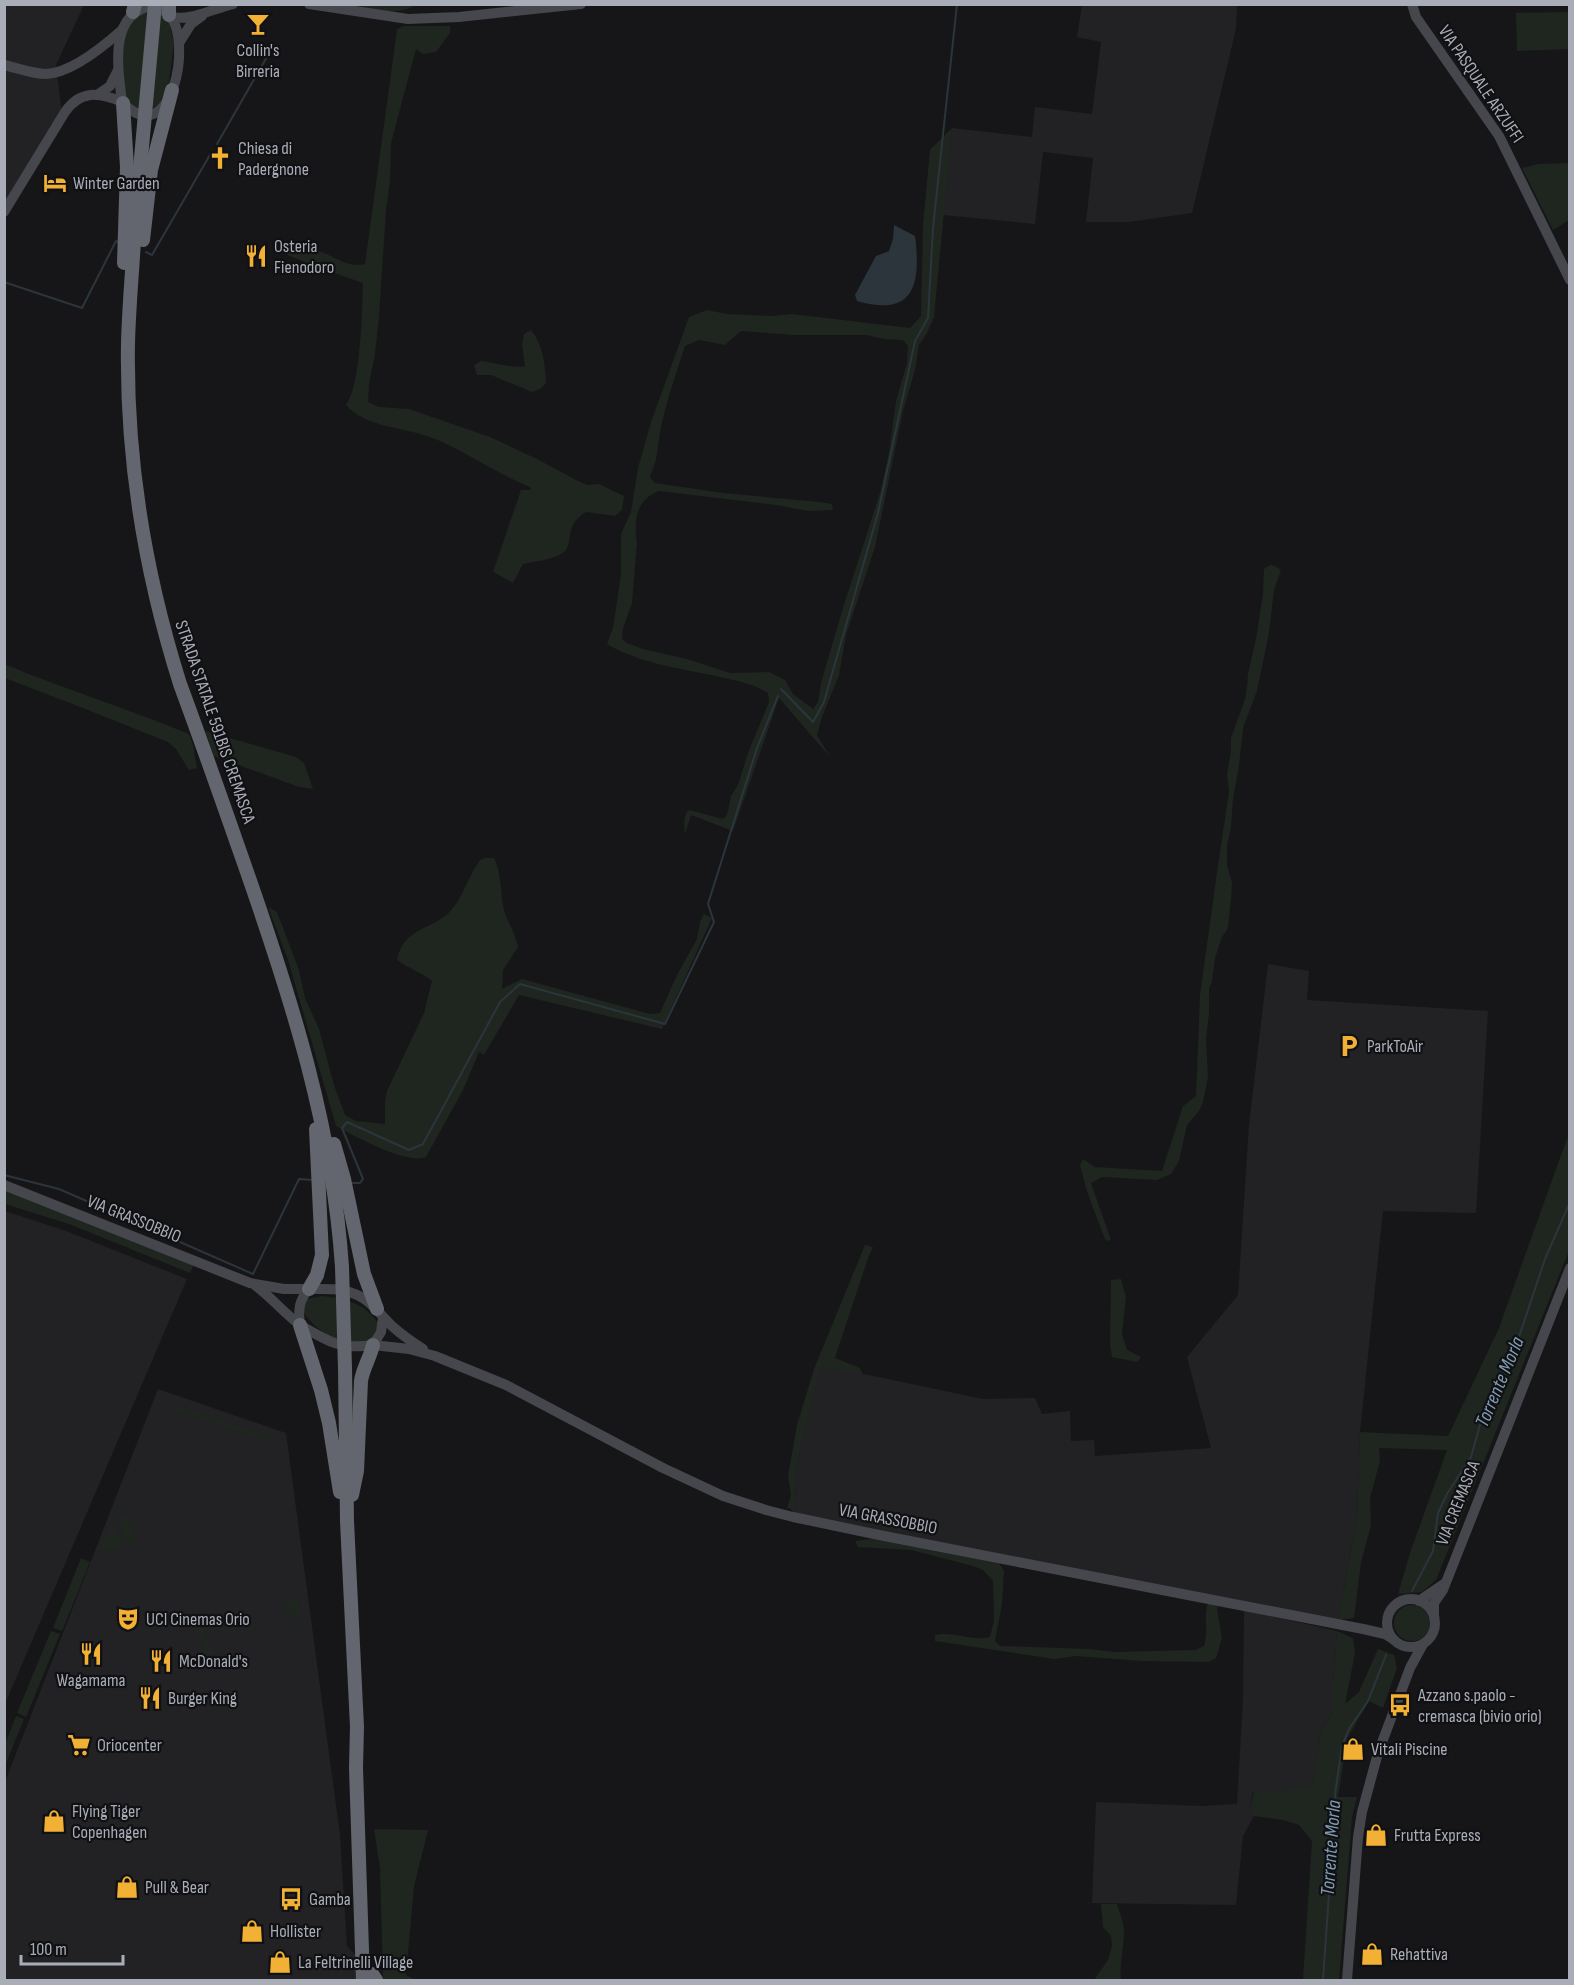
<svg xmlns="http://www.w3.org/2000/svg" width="1574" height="1985" font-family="'Sofia Sans Condensed',sans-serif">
  <rect width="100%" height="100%" fill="#161618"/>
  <!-- built -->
  <g fill="#222225">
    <polygon points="5,5 84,5 56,65 63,122 5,218"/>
    <polygon points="1082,5 1237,5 1236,29 1192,213 1129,222 1086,222 1093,158 1043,152 1035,224 943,215 952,128 1032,137 1035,107 1092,114 1101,42 1077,37"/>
    <polygon points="1268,964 1309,971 1307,1000 1488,1011 1476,1213 1383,1211 1360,1432 1357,1518 1338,1620 795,1514 796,1469 821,1365 983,1399 1035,1398 1042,1414 1070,1411 1071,1441 1094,1440 1095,1456 1211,1448 1187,1357 1238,1295 1249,1125"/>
    <polygon points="5,1211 66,1231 187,1279 5,1704"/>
    <polygon points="158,1389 286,1433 340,1835 347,1946 379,1980 5,1980 5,1782"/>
    <polygon points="1244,1610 1337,1631 1333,1682 1333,1712 1321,1730 1312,1785 1281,1791 1253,1791 1250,1809 1254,1816 1243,1836 1236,1905 1092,1903 1096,1802 1203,1806 1237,1804 1243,1698"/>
  </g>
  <!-- green -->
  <g fill="#1e261f" fill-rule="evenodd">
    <path d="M352,5h63c-18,12 -43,3 -63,0z"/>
    <path d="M149,11l14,5 6,6 5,21 -6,46 -3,11 -20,13 -19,-12c-2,-19 -9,-66 5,-81 4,-4 12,-6 18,-9z"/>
    <polygon points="1569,12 1569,49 1517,51 1516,13"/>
    <path d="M404,26h46v7l-14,19 -13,2 -7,-5 -25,94 -1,38 -4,30 -7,105 -4,38 -6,30 -1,18 11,5 30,2 81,28 47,22 41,22 10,4 11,-1 25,12 -2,14 -7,6 -29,-4c-24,15 -11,31 -22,40 -10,8 -29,9 -41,12l-10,19 -20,-11 28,-82h10l-1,-3c-36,-14 -68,-39 -103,-51 -26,-9 -62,-9 -81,-31 15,-19 16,-96 17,-122l-54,-19 -28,-12 4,-7 6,-3c9,5 18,6 28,9 15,5 30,18 46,13l31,-227 1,-8z"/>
    <path d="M952,128l-18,189 -7,16 -8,12 -4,25 -12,41 -28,136 -29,88 -7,40 -17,42 -5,18 13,22 -51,-59 -46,133 -42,-16 -6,19c-1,-8 -2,-19 4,-24l34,9 4,-4 4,-19 7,-11 10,-32 21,-51 -1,-9c-12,-8 -26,-11 -39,-14 -41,-10 -85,-13 -122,-35l6,-16 8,-53v-41l10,-22 7,-44 13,-46 38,-105 18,-7 20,4 44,2 21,-2 118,14 11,-12 2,-91 7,-75zM741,331l53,4h73l17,4 19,1 5,6 -1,17 -11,38 -7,52 -9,40 -38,118 -21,72 -3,19 -5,7 -20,-15 -8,-14 -16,-8 -39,1 -43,-14 -44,-10 -16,-6 -5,-4 1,-11 9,-25 5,-61c-4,-22 0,-43 22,-51l117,14 32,6 25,-1 -1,-6 -13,-2 -96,-9 -68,-10 -5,-6 6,-17 5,-34 8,-31 16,-49 14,-6 26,5z"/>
    <polygon points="1569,163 1569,220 1553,230 1522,168 1538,164"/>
    <path d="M531,330c12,15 14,34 15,53l-6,6 -8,3 -41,-17h-14l-3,-10 7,-4c10,1 36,8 44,5l-3,-21 2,-11z"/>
    <path d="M1270,565l5,1 6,4 -7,20 -5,43 -12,58 -14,37 -4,38 -6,33 -2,29 -4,17v20l5,18 -1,16 -3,29 -6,9 -7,21 -3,23 -3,8v25l-3,25 2,38 -5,25 -4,9 -12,14 -8,36 -8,13 -14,6 -55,-3 -11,6 20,57 -5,1c-10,-25 -20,-49 -26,-76l3,-6 12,8 67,4 21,-65 13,-10 4,-101 18,-130 11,-73 -2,-19 4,-21v-14l14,-39 2,-12 1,-13 8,-35 7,-45 1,-25z"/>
    <path d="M4,664c61,25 124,45 185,70l4,11 4,23 -8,2 -13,-21 -8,-7 -80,-32 -83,-32z"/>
    <polygon points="205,731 296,757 304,763 313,789 299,787 214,756"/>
    <path d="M485,858h9c8,17 6,31 9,48 3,14 12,26 15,41l-15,23 -1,19 20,-10 128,35 10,-1 17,-38 20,-36 3,-17 4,-8 8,4 -50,111 -143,-34 -35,60 -5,-3 -16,38 -37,67c-19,8 -72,-21 -90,-31l-48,-166 -20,-53 9,5 22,58 6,28 14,31 15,56 11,30 11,6 29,3v-22l2,-11 37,-78 8,-32c-11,-9 -24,-13 -35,-21 6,-34 39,-30 56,-52 10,-13 15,-29 23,-42l4,-6z"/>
    <polygon points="1569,1135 1569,1251 1436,1580 1422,1592 1398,1594 1411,1550 1447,1450 1379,1448 1380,1461 1370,1498 1371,1525 1361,1562 1354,1618 1338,1620 1357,1518 1360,1432 1448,1436 1499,1328 1562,1152"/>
    <polygon points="4,1188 194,1264 190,1273 69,1224 5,1204"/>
    <polygon points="865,1245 873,1247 868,1258 835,1358 860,1368 863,1375 821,1366 796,1469 795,1514 790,1508 787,1508 791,1495 788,1476 797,1425 814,1369"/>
    <polygon points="1121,1279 1126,1297 1122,1334 1127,1350 1141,1357 1137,1362 1112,1357 1110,1344 1111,1280"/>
    <path d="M322,1296c23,2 45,8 57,29l-8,15c-24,10 -55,-7 -68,-29l4,-12z"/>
    <polygon points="171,1407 180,1408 259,1433 268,1438 277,1448 262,1439 168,1409"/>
    <path d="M133,1481l2,1 -14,33 16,7 -5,11 4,2 -3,9 8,6c-35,-16 -19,-43 -8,-69z"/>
    <polygon points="114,1522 117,1534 125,1547 118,1547 103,1551 100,1541 107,1536"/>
    <path d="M872,1539l127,24 5,8 -2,33 -7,37 5,5 89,3 26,3 81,-2 8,-4c5,-14 -1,-29 4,-43l10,1 -1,5 5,29 -6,20 -7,4 -67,-1 -66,-5 -22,3 -119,-18v-6c19,-4 37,7 55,2l4,-17 -1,-39 -10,-11 -10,-4 -62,-16 -53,-3 -3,-6z"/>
    <polygon points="81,1558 90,1562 62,1631 53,1628"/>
    <polygon points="215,1589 219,1590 219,1592 214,1591 200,1626 205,1629 204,1633 212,1654 211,1657 206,1656 202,1667 198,1666 204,1647 197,1629 213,1590"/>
    <polygon points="297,1592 297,1593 302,1629 296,1618 280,1607 292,1599"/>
    <circle cx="1412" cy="1623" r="18"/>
    <polygon points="51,1631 60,1634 26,1717 17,1713"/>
    <polygon points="1337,1631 1353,1638 1355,1653 1345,1704 1359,1692 1378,1649 1394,1655 1397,1668 1383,1708 1369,1701 1347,1739 1338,1797 1357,1797 1352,1817 1339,1980 1303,1980 1312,1841 1299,1825 1283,1820 1254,1816 1250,1809 1254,1791 1281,1791 1312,1784 1321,1730 1333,1712 1333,1682"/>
    <polygon points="16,1716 24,1719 5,1766 5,1744"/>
    <polygon points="374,1829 428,1830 414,1886 406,1975 416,1980 383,1980 380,1868"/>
    <path d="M1101,1904h16c3,9 7,19 7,28 0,17 -5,32 -3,48h-27l14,-20 4,-14 -1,-10 -8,-9z"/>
  </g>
  <!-- water -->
  <path fill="#2c353c" d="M894,225l21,11c6,47 0,82 -58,65l-2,-6 21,-39 13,-5 4,-12z"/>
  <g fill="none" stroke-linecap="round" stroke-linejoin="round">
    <!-- stream -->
    <g stroke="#2c353c" stroke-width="2">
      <polyline points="217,144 268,55"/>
      <polyline points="146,252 152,255 211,153"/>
      <polyline points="4,282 82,308 116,241 120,243"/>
      <polyline points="781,689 813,722 824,702 878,513 915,341 928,318 933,228 957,4"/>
      <polyline points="4,1175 59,1189 253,1274 299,1179 313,1180"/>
      <polyline points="351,1183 360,1183 363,1179 342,1128 347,1122 409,1150 423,1144 500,1002 520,984 665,1024 714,922 708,904 757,748 778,696"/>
      <polyline points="1412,1591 1433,1551 1438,1513 1447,1494 1471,1457 1483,1414 1518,1340 1545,1259 1570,1202"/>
      <polyline points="1323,1980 1331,1865 1333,1821 1336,1804 1335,1794 1342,1746 1349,1729 1368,1701 1386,1655"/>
    </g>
    <!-- secondary -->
    <g stroke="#45474d" stroke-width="10">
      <polyline points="309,4 408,19 459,17 581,4"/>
      <polyline points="1412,4 1416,17 1499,136 1570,280"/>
      <path d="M152,6c6,2 12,4 17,9 25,26 2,139 -47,87 -4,-33 -14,-89 30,-96z"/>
      <path d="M170,16c17,7 44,-8 63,-12"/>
      <polyline points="179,43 191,24 202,16"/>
      <path d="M4,65c14,3 28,9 42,9 25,-1 58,-28 76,-44"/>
      <polyline points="97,95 110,86 118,70"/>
      <path d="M4,212l61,-100c15,-22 34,-20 57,-10"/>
      <polyline points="4,1185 250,1283 284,1289 309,1289"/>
      <path d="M256,1286c16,12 28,27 44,39"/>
      <path d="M383,1318l-2,14 -8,13c-32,5 -46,-4 -73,-20 -2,-15 -1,-25 9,-36 15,0 30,-1 43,4 19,6 27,21 40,33 10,9 20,16 31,23"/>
      <polyline points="373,1345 409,1349 435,1356 506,1385 663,1468 723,1496 766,1510 793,1517 884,1536 1363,1629 1385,1634 1393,1639"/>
      <circle cx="1411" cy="1623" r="24"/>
      <polyline points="1419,1601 1444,1584"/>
      <polyline points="1434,1617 1434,1603 1443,1590 1570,1268"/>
      <polyline points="1347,1980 1358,1837 1362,1812 1378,1753 1410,1668 1423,1644"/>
    </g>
    <!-- highway -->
    <g stroke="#63666e" stroke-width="14">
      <polyline points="169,4 169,15"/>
      <polyline points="133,12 135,4"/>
      <polyline points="123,103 127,167 124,263"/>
      <path d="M135,224c-2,40 -6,79 -7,119 -2,116 17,230 52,341 23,62 45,125 67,188 45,129 86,258 95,395"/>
      <polyline points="143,240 151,170 172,90"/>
      <polyline points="334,1144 344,1179 364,1274 377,1309"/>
      <polyline points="309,1289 317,1275 322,1255 316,1129"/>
      <polyline points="300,1325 321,1390 329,1423 340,1492"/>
      <polyline points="345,1368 347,1521 357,1727 356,1768 363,1980"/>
      <path d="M352,1495l5,-24 4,-90c2,-13 9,-23 12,-36"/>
      <polyline points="372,1974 376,1980"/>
    </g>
    <!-- highway-bridge -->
    <g stroke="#63666e" stroke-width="14">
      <polyline points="135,224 155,4"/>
      <polyline points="342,1267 345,1368"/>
    </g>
  </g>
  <!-- icons -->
  <defs>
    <g id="bar-bare" transform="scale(1.8)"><path d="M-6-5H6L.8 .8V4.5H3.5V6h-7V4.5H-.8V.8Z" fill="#f2b134" stroke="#111113" stroke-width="2.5" paint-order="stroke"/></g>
    <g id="church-bare" transform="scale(1.8)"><path d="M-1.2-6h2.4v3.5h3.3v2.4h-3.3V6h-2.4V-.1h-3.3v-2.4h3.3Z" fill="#f2b134" stroke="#111113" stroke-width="2.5" paint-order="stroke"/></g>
    <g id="hotel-bare" transform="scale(1.8)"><path d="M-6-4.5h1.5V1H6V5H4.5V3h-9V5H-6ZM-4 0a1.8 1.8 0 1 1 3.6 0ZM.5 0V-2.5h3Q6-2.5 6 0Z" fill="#f2b134" stroke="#111113" stroke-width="2.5" paint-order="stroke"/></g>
    <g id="restaurant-bare" transform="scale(1.8)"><path d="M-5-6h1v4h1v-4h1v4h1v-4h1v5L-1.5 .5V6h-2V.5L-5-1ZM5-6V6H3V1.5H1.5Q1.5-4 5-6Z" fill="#f2b134" stroke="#111113" stroke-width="2.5" paint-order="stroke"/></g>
    <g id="parking-bare" transform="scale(1.8)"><path d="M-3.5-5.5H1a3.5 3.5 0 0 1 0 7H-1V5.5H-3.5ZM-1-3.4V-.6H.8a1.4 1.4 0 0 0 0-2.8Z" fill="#f2b134" stroke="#111113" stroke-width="2.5" paint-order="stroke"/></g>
    <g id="theatre-bare" transform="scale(1.8)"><path d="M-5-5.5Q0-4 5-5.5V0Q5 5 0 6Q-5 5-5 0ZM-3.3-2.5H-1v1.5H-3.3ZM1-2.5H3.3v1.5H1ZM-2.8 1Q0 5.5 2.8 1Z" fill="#f2b134" stroke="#111113" stroke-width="2.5" paint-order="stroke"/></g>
    <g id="bus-bare" transform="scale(1.8)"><path d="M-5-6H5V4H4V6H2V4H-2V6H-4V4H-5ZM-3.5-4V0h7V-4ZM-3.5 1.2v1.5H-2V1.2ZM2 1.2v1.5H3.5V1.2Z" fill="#f2b134" stroke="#111113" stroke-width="2.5" paint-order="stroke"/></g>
    <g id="supermarket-bare" transform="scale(1.8)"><path d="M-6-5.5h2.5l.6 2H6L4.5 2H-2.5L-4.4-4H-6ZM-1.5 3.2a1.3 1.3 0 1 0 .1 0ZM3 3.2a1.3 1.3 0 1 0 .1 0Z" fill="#f2b134" stroke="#111113" stroke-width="2.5" paint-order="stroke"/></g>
    <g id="shop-bare" transform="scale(1.8)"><path d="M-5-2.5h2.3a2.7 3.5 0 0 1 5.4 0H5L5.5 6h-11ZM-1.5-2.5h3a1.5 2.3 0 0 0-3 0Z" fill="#f2b134" stroke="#111113" stroke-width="2.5" paint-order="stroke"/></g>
  </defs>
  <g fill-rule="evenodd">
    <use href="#bar-bare" x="258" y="24"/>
    <use href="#church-bare" x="220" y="158"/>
    <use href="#hotel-bare" x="55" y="183"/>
    <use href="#restaurant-bare" x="256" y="256"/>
    <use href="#parking-bare" x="1349" y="1046"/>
    <use href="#theatre-bare" x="128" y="1619"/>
    <use href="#restaurant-bare" x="91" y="1654"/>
    <use href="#restaurant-bare" x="161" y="1661"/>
    <use href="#restaurant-bare" x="150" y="1698"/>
    <use href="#bus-bare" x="1400" y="1705"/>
    <use href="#supermarket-bare" x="79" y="1745"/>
    <use href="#shop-bare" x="1353" y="1749"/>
    <use href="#shop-bare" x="54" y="1821"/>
    <use href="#shop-bare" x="1376" y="1835"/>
    <use href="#shop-bare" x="127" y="1887"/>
    <use href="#bus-bare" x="291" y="1899"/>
    <use href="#shop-bare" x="252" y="1931"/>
    <use href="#shop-bare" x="1372" y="1954"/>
    <use href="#shop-bare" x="280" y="1962"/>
  </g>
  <g text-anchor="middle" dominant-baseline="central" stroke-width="4.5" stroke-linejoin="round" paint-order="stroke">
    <!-- poi labels -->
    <g font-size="18" fill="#a8adb8" stroke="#111113" text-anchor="start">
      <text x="258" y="50" text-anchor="middle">Collin's<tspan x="258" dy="21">Birreria</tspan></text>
      <text x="238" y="148">Chiesa di<tspan x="238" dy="21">Padergnone</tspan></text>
      <text x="73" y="183">Winter Garden</text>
      <text x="274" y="246">Osteria<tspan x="274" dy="21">Fienodoro</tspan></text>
      <text x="1367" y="1046">ParkToAir</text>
      <text x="146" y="1619">UCI Cinemas Orio</text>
      <text x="179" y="1661">McDonald's</text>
      <text x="91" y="1680" text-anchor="middle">Wagamama</text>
      <text x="1418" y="1695">Azzano s.paolo -<tspan x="1418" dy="21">cremasca (bivio orio)</tspan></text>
      <text x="168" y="1698">Burger King</text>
      <text x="97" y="1745">Oriocenter</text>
      <text x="1371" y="1749">Vitali Piscine</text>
      <text x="72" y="1811">Flying Tiger<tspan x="72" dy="21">Copenhagen</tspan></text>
      <text x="1394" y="1835">Frutta Express</text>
      <text x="145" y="1887">Pull &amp; Bear</text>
      <text x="309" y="1899">Gamba</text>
      <text x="270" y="1931">Hollister</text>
      <text x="1390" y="1954">Rehattiva</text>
      <text x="298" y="1962">La Feltrinelli Village</text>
    </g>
    <!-- street labels -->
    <g font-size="18" fill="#a8adb8" stroke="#111113">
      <text transform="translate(1481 84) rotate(56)">VIA PASQUALE ARZUFFI</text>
      <text transform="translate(215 722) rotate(71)">STRADA STATALE 591BIS CREMASCA</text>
      <text transform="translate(134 1219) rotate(22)">VIA GRASSOBBIO</text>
      <text transform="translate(1458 1503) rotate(-68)">VIA CREMASCA</text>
      <text transform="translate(888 1519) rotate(11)">VIA GRASSOBBIO</text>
    </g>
    <!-- water labels -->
    <g font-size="20" font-style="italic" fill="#7f9bb3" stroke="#111113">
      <text transform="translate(1500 1382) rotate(-67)">Torrente Morla</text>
      <text transform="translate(1331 1848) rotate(-86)">Torrente Morla</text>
    </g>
  </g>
  <!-- border -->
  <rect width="1574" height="1985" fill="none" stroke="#a8adb8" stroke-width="12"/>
  <!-- scale -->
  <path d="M21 1955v9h102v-9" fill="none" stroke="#a8adb8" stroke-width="3"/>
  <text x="30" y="1955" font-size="18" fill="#a8adb8" stroke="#111113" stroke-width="4.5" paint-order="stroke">100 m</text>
</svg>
